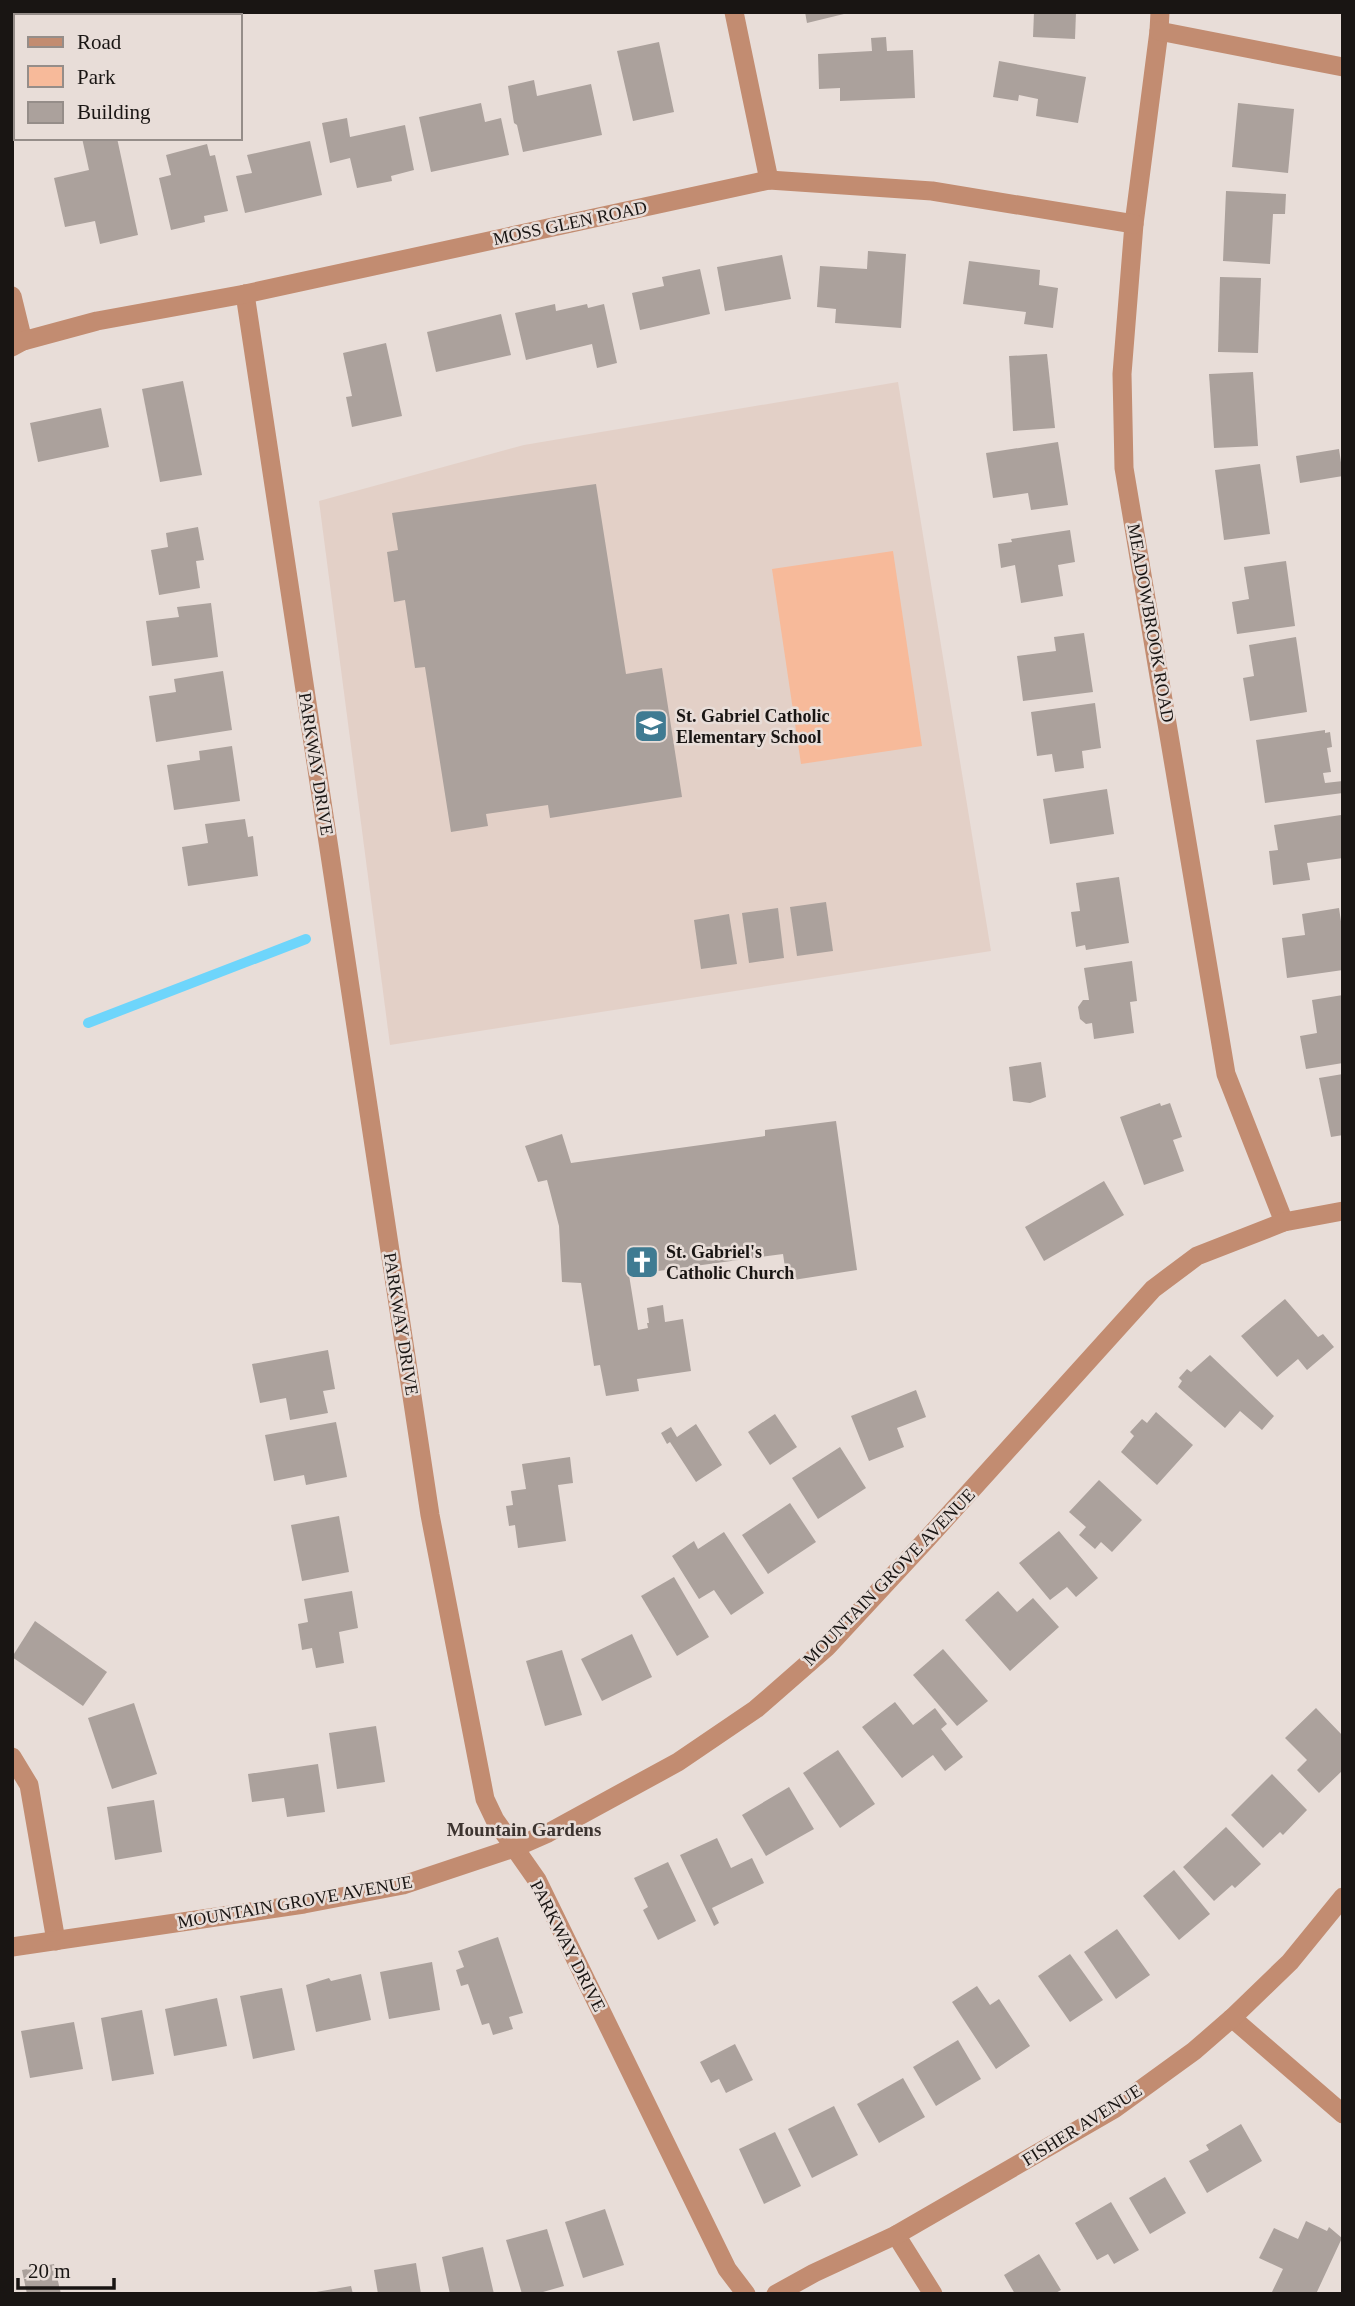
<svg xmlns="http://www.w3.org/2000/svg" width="1355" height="2306" font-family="'Times New Roman',serif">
  <rect width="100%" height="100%" fill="#e8ddd8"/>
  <!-- built -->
  <polygon fill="#e3d0c7" points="898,382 991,951 390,1045 319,501 524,445"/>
  <!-- green -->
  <polygon fill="#f7ba9a" points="893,551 922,746 801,764 772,569"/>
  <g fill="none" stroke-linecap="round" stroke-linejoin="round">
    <!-- stream -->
    <polyline stroke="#6ed5fb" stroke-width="10" points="88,1023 306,939"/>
  </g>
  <!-- building -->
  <g fill="#aba19c">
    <polygon points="805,12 847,12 848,13 807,23"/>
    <polygon points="1034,12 1076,12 1075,39 1033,37"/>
    <polygon points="886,37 887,51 913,50 915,98 840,101 840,88 819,89 818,54 872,51 871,38"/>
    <polygon points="659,42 674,112 633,121 617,51"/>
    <polygon points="999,61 1086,77 1078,123 1036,116 1038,99 1019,95 1018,101 993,97"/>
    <polygon points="534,80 537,96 591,84 602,135 523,152 517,125 514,123 508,86"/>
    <polygon points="481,103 485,122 501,118 509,155 431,172 419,117"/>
    <polygon points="1238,103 1294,109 1288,173 1232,167"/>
    <polygon points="347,118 350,137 405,125 414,170 391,176 392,181 357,188 350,158 330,163 322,123"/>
    <polygon points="82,138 117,138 138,235 100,244 95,221 65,227 54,178 89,170"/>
    <polygon points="310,141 322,195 245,213 236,176 252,173 247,155"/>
    <polygon points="207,144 210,156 215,155 228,211 204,216 205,222 171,230 159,178 171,175 166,155"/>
    <polygon points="1226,191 1286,194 1285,214 1273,214 1270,264 1223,261"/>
    <polygon points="868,251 906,254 901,328 835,323 836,309 817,307 820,266 867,269"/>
    <polygon points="782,255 791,299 725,311 717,267"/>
    <polygon points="969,261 1040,270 1039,285 1058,288 1053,328 1024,324 1026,312 963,304"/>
    <polygon points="700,269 710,314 640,330 632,293 664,286 662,277"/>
    <polygon points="1220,277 1261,278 1258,353 1218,352"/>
    <polygon points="555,304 556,311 587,304 588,308 604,304 617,363 597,368 592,344 526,360 515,313"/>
    <polygon points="501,314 511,355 436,372 427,332"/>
    <polygon points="386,343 402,416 352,427 346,397 352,396 343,353"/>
    <polygon points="1047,354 1055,428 1013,431 1009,356"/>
    <polygon points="1253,372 1258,446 1214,448 1209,374"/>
    <polygon points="183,381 202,475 160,482 142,389"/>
    <polygon points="101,408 109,447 38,462 30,423"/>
    <polygon points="1058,442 1068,505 1031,510 1028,493 993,498 986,453"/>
    <polygon points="1339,449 1343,476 1300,483 1296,456"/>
    <polygon points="1260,464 1270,534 1224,540 1215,470"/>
    <polygon points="596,484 626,674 662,668 682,797 550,818 548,805 486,814 488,826 451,832 425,667 415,668 405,600 394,602 387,552 398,550 392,513"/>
    <polygon points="198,527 204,560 196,561 200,588 159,595 151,550 168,547 166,533"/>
    <polygon points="1070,530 1075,562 1058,565 1063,596 1021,603 1015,565 1001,568 998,544 1012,542 1011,539"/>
    <polygon points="1286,561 1295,626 1237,634 1232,602 1249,599 1244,567"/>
    <polygon points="211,603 218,657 152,666 146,621 179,617 177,607"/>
    <polygon points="1084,633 1093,692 1023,701 1017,656 1056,651 1054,637"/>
    <polygon points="1296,637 1307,712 1250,721 1243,678 1254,676 1249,645"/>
    <polygon points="223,671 232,730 156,742 149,696 176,692 174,679"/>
    <polygon points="1095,703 1101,748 1082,751 1084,768 1055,772 1052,754 1037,756 1031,712"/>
    <polygon points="1325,730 1325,733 1330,732 1332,747 1327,748 1331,772 1323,773 1325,783 1343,781 1343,793 1265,803 1256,740"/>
    <polygon points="232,746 240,801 174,810 167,765 200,760 199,751"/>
    <polygon points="1107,789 1114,834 1050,844 1043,799"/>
    <polygon points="1341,815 1343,858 1307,863 1310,880 1273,885 1269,851 1278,850 1274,825"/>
    <polygon points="245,819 248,837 253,836 258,876 188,886 182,847 208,843 205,824"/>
    <polygon points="1119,877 1129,943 1086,950 1085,945 1076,947 1071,912 1080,911 1076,883"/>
    <polygon points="826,902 833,951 797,956 790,907"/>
    <polygon points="778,908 784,958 749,963 742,913"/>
    <polygon points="1339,908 1343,935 1343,970 1287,978 1282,938 1305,935 1302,914"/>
    <polygon points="729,914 737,964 701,969 694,920"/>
    <polygon points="1132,961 1137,1001 1130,1002 1134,1033 1094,1039 1092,1023 1086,1024 1080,1019 1078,1007 1083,1000 1089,1000 1084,968"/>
    <polygon points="1343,995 1343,1063 1306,1069 1300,1036 1317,1033 1312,1000"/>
    <polygon points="1041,1062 1046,1097 1030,1103 1013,1101 1009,1067"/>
    <polygon points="1343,1074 1343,1135 1331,1137 1319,1078"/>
    <polygon points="1160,1103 1161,1106 1170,1103 1182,1137 1173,1140 1184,1171 1144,1185 1120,1117"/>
    <polygon points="836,1121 857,1270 787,1281 783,1254 629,1275 638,1330 648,1328 647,1323 649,1323 647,1308 663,1305 665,1322 683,1319 691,1371 637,1379 639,1391 606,1396 600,1365 594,1366 581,1283 562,1282 559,1226 547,1180 538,1182 525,1146 562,1134 571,1163 765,1136 765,1130"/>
    <polygon points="1104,1181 1124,1215 1044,1261 1025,1227"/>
    <polygon points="1285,1299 1318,1337 1323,1334 1334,1347 1307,1370 1298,1359 1277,1377 1241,1336"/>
    <polygon points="328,1350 335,1389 323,1391 328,1413 290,1420 286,1398 260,1403 252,1364"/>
    <polygon points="1210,1355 1274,1416 1262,1430 1240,1411 1225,1428 1178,1387 1182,1381 1179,1378 1187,1369 1191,1372"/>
    <polygon points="916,1390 926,1417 897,1428 904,1447 869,1461 851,1416"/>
    <polygon points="1156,1412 1193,1445 1157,1485 1121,1452 1134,1436 1130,1432 1142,1419 1147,1423"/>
    <polygon points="775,1414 797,1447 770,1465 748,1432"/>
    <polygon points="336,1422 347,1477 306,1485 304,1475 274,1481 265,1435"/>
    <polygon points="696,1424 722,1465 696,1482 670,1442 667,1444 661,1433 671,1427 677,1437"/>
    <polygon points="840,1447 866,1488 818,1519 792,1478"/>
    <polygon points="570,1457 573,1483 558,1485 566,1541 518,1548 515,1525 509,1526 506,1506 513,1505 511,1491 526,1489 522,1464"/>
    <polygon points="1099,1480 1142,1520 1112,1552 1101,1542 1095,1549 1079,1535 1086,1527 1069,1512"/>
    <polygon points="790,1503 816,1542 768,1574 742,1535"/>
    <polygon points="339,1516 349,1572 302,1581 291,1525"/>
    <polygon points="1059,1531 1098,1578 1076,1597 1067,1587 1050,1600 1019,1563"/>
    <polygon points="724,1532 764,1593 731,1615 714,1590 699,1599 672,1556 694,1541 698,1549"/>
    <polygon points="674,1577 709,1637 677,1656 641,1596"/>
    <polygon points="352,1591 358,1628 339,1632 344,1663 316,1668 312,1648 302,1650 298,1624 308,1622 304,1599"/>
    <polygon points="998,1591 1017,1612 1033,1598 1059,1627 1010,1671 965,1620"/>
    <polygon points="35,1621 107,1672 83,1706 12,1657"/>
    <polygon points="632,1634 652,1677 602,1701 581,1659"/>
    <polygon points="943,1649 988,1701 957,1726 913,1675"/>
    <polygon points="562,1650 582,1715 545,1726 526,1661"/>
    <polygon points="895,1702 913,1725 935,1708 947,1724 941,1729 963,1757 945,1771 933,1755 902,1778 862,1727"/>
    <polygon points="134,1703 157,1774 112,1789 88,1718"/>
    <polygon points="1316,1708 1343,1736 1343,1770 1319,1793 1297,1770 1307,1760 1285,1738"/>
    <polygon points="376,1726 385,1782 337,1789 329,1733"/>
    <polygon points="838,1750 875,1804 840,1828 803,1773"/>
    <polygon points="318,1764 325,1812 287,1817 284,1798 252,1802 248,1774"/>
    <polygon points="1272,1774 1307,1810 1283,1835 1280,1832 1263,1848 1231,1815"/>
    <polygon points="789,1787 814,1829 766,1856 742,1815"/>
    <polygon points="154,1800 162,1852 115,1860 107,1807"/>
    <polygon points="1226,1827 1261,1864 1235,1888 1232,1885 1214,1901 1183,1867"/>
    <polygon points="717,1838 731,1868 752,1858 764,1883 712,1908 719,1923 714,1926 680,1855"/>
    <polygon points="668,1862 696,1921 658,1940 643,1910 648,1907 634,1878"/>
    <polygon points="1174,1870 1210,1914 1179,1940 1143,1896"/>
    <polygon points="1117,1929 1150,1975 1116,1999 1084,1952"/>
    <polygon points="498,1937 523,2013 509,2017 513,2029 493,2035 489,2023 482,2025 468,1984 461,1986 456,1970 464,1967 458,1951"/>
    <polygon points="1070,1954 1103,2000 1070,2022 1038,1976"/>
    <polygon points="432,1962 440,2010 389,2019 380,1972"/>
    <polygon points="361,1974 371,2020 316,2032 306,1985 329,1978 331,1981"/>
    <polygon points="977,1986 990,2005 999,1999 1030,2046 996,2069 952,2002"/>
    <polygon points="282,1988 295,2050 253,2059 240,1996"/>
    <polygon points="217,1998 227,2046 174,2056 165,2009"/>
    <polygon points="142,2010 154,2074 112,2081 101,2018"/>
    <polygon points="74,2022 83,2069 30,2078 21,2031"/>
    <polygon points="958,2040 981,2079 936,2106 913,2067"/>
    <polygon points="735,2044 753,2080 726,2093 719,2079 711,2083 700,2062"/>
    <polygon points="903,2078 925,2117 879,2143 857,2104"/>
    <polygon points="834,2106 858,2155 812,2178 788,2129"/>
    <polygon points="1241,2124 1262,2161 1207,2193 1189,2161 1209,2150 1206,2145"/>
    <polygon points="775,2132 801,2186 764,2204 739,2149"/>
    <polygon points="1165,2177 1186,2213 1150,2234 1129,2198"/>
    <polygon points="1111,2202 1139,2250 1114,2264 1108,2254 1097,2260 1075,2223"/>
    <polygon points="605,2209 624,2265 583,2278 565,2222"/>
    <polygon points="1306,2221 1327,2231 1329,2227 1342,2238 1316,2294 1271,2294 1283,2269 1259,2258 1274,2228 1298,2239"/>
    <polygon points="547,2229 564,2286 536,2294 522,2294 506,2240"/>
    <polygon points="483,2247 494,2294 450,2294 442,2257"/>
    <polygon points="1039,2254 1061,2290 1054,2294 1015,2294 1004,2275"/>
    <polygon points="416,2263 421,2294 378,2294 374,2270"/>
    <polygon points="54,2264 61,2294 27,2294 22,2270"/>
    <polygon points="351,2286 353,2294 316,2294 316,2292"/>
  </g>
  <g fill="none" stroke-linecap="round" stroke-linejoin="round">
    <!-- minor -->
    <g stroke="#c28c71" stroke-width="19">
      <polyline points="734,12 769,180"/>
      <polyline points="1160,12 1159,31 1134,224 1122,374 1124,468 1226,1074 1284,1222"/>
      <polyline points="1159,31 1343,67"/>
      <polyline points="245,294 430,1515 485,1799 495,1820 537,1880 727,2269 746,2294"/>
      <polyline points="12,296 23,341"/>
      <polyline points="12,347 23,341 97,321 245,294 769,180 932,191 1134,224"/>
      <polyline points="12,1757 29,1785 56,1941"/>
      <polyline points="12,1947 304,1904 403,1885 514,1848 548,1833 678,1762 756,1709 827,1647 927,1539 1153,1289 1197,1256 1284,1222 1343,1211"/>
      <polyline points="1232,2018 1343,2114"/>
      <polyline points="896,2235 933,2294"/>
    </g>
    <!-- tertiary -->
    <polyline stroke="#c28c71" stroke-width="19" points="776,2294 814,2273 896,2235 1114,2109 1194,2051 1232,2018 1290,1962 1343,1897"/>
  </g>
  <!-- icons -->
  <defs>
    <g id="school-square" transform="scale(1.75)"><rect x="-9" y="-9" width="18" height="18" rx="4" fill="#3f7b92" stroke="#e8ddd8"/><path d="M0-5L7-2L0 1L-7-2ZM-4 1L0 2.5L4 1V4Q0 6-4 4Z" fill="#fff"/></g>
    <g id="church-square" transform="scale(1.75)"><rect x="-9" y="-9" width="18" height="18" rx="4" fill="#3f7b92" stroke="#e8ddd8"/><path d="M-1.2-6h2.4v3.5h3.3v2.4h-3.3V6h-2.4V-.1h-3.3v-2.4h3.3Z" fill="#fff"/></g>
  </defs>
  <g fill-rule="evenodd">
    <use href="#school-square" x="651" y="726"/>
    <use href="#church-square" x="642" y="1262"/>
  </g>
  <g text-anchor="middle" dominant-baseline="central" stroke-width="5" stroke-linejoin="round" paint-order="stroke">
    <!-- street labels -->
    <g font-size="18" fill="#191513" stroke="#e8ddd8">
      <text transform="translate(570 223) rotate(-12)">MOSS GLEN ROAD</text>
      <text transform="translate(1151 623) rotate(80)">MEADOWBROOK ROAD</text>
      <text transform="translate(316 764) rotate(81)">PARKWAY DRIVE</text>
      <text transform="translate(401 1324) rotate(81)">PARKWAY DRIVE</text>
      <text transform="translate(889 1577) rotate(-46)">MOUNTAIN GROVE AVENUE</text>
      <text transform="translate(295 1902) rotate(-10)">MOUNTAIN GROVE AVENUE</text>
      <text transform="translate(568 1946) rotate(63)">PARKWAY DRIVE</text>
      <text transform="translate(1082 2125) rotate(-32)">FISHER AVENUE</text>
    </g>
    <!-- poi labels -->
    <g font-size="18" font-weight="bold" fill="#191513" stroke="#e8ddd8" text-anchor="start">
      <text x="676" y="716">St. Gabriel Catholic<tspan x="676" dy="21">Elementary School</tspan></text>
      <text x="666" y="1252">St. Gabriel's<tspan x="666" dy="21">Catholic Church</tspan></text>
    </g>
    <!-- neighbourhood labels -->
    <g font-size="19" font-weight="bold" fill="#3d3430" stroke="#e8ddd8">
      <text x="524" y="1829">Mountain Gardens</text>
    </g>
  </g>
  <!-- border -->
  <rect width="1355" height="2306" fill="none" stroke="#191513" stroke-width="28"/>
  <!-- legend -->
  <rect x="14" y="14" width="228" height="126" fill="#e8ddd8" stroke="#958d89" stroke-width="2"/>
  <rect x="28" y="37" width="35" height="10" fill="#c28c71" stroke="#958d89" stroke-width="2"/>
  <text x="77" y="49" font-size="21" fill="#191513">Road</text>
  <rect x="28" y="66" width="35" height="21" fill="#f7ba9a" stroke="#958d89" stroke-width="2"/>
  <text x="77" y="84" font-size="21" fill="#191513">Park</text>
  <rect x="28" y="102" width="35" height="21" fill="#aba19c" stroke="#958d89" stroke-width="2"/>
  <text x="77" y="119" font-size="21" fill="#191513">Building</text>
  <!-- scale -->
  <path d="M18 2278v10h96v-10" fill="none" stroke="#191513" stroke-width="3.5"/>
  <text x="28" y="2278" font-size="21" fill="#191513" stroke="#e8ddd8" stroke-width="5" paint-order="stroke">20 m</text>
</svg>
